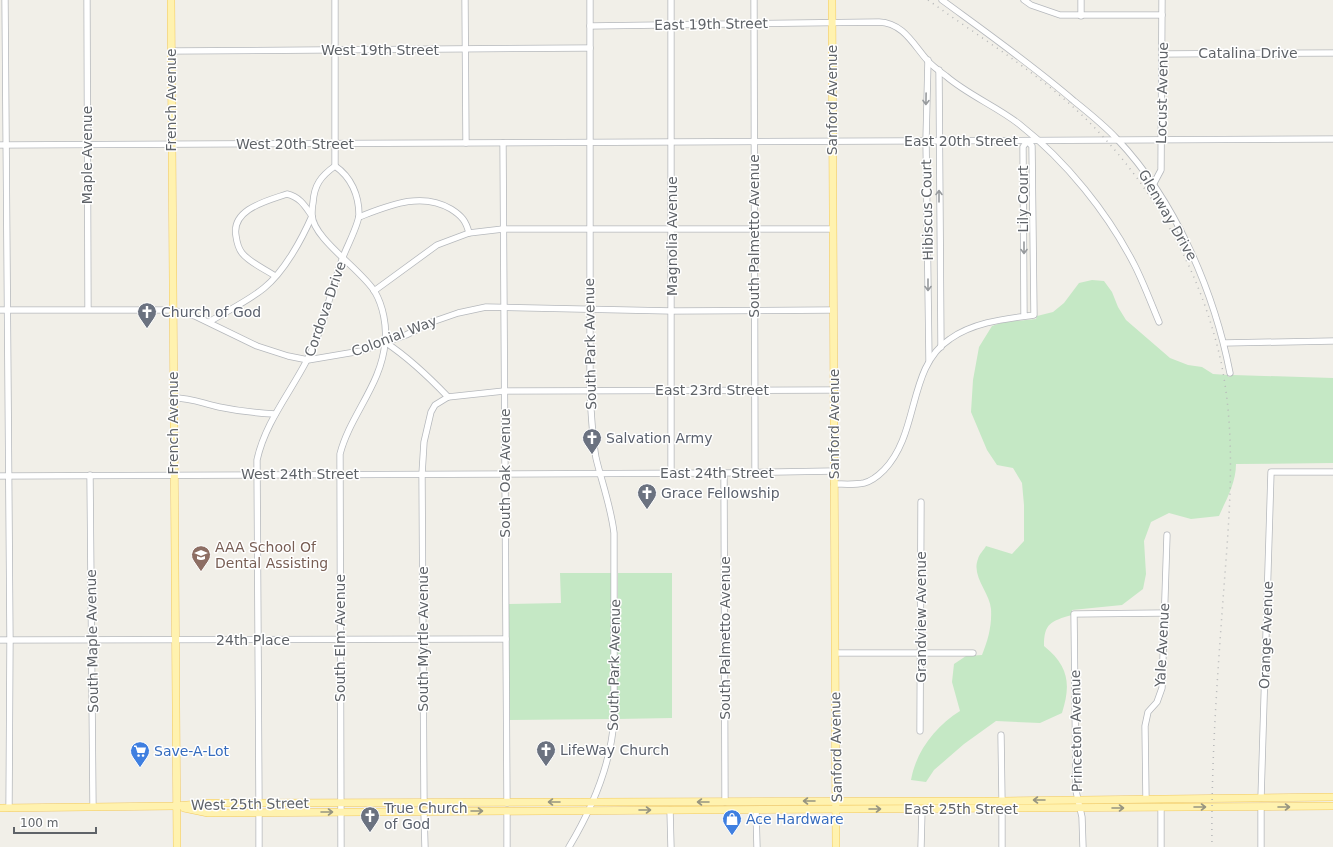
<svg xmlns="http://www.w3.org/2000/svg" width="1333" height="847" font-family="'DejaVu Sans',sans-serif">
  <rect width="100%" height="100%" fill="#f1efe8"/>
  <!-- green -->
  <g fill="#c5e8c5">
    <path d="M1092,280l12,1 8,11 6,15 8,13 44,38 18,7 14,2 11,7 15,1v2l5,-2 100,3v85l-97,1c0,19 -10,36 -17,52l-28,3 -22,-6 -18,9 -7,19 2,33 -3,15 -21,16 -50,5v5c-21,6 -28,8 -28,31 25,20 27,39 18,67l-22,10 -44,-2 -32,23 -30,26 -8,12 -15,-2c5,-29 25,-54 49,-69l-8,-29 2,-18 12,-8 16,-1c6,-15 10,-29 9,-46 -1,-16 -20,-33 -13,-50 1,-5 6,-9 8,-13l26,8 12,-13v-36l-2,-22 -9,-15 -16,-3 -10,-15 -16,-38 2,-32 6,-33 13,-21 12,-4 32,-3 1,-3 16,-4 11,-9 15,-20z"/>
    <polygon points="560,573 612,573 612,719 509,720 509,604 561,603"/>
    <polygon points="618,573 672,573 672,718 617,719"/>
  </g>
  <g fill="none" stroke-linecap="round" stroke-linejoin="round">
    <!-- minor casing -->
    <g stroke="#b5b8bc" stroke-width="7">
      <g id="minor">
        <polyline points="5,0 10,640 9,808"/>
        <polyline points="87,0 88,309"/>
        <path d="M335,0v166c-14,10 -21,19 -22,37 -1,4 -1,8 -1,12 1,24 50,55 63,77 8,14 12,34 10,50 -3,42 -35,73 -45,112l1,393"/>
        <polyline points="465,0 466,143"/>
        <polyline points="671,0 671,473"/>
        <polyline points="754,0 755,473"/>
        <path d="M942,0c45,33 89,64 132,101 15,12 30,24 43,38 58,61 97,152 113,234"/>
        <polyline points="1024,0 1031,5 1060,15 1162,15"/>
        <polyline points="1081,0 1081,16"/>
        <path d="M590,26l289,-4c24,1 34,22 48,38 5,6 12,11 19,16 22,19 50,30 73,48 47,37 89,89 116,142 9,18 16,37 24,56"/>
        <polyline points="171,51 590,48"/>
        <polyline points="1163,54 1333,53"/>
        <polyline points="928,60 926,140 929,360"/>
        <polyline points="939,70 941,347"/>
        <polyline points="503,143 507,803"/>
        <polyline points="0,145 1333,139"/>
        <polyline points="1153,185 1161,170 1162,0"/>
        <path d="M359,217c29,-11 62,-26 92,-8 11,7 15,12 18,24"/>
        <polyline points="374,291 437,245 469,233 503,229 833,229"/>
        <polyline points="0,310 172,310 195,316 257,346 288,356 308,360 361,351 406,335 432,322 458,313 486,307 672,311 833,310"/>
        <path d="M209,322c18,-11 39,-21 55,-34 20,-16 38,-49 48,-72 -7,-10 -12,-19 -25,-22 -20,7 -56,15 -51,42 1,7 2,12 6,17 8,10 23,16 33,23"/>
        <path d="M385,342c24,16 43,34 63,55"/>
        <polyline points="1224,343 1333,341"/>
        <path d="M173,398c19,0 28,5 46,9 19,4 37,6 56,7"/>
        <polyline points="724,473 725,802"/>
        <polyline points="90,475 93,806"/>
        <polyline points="0,476 724,473 834,471"/>
        <path d="M834,484c10,0 21,1 30,-1 8,-2 15,-8 20,-13 36,-37 23,-103 66,-131 24,-17 55,-20 84,-24l-2,-169 -5,-5 -4,6 1,169"/>
        <polyline points="0,640 506,639"/>
        <polyline points="835,653 973,653"/>
        <polyline points="920,731 921,502"/>
        <polyline points="1001,735 1002,801"/>
        <polyline points="1261,798 1271,472 1333,472"/>
        <polyline points="1146,799 1145,726 1148,712 1157,702 1162,688 1167,535"/>
        <path d="M259,803l-2,-343c8,-37 33,-67 50,-100 17,-32 23,-69 36,-103 4,-11 15,-31 16,-42 0,-20 -8,-38 -24,-49"/>
        <polyline points="424,803 422,474 424,442 431,412 435,405 448,397 504,391 834,390"/>
        <polyline points="1161,807 1161,847"/>
        <polyline points="1261,807 1261,847"/>
        <polyline points="1002,808 1002,847"/>
        <polyline points="670,810 671,847"/>
        <polyline points="756,810 757,847"/>
        <polyline points="507,811 507,847"/>
        <polyline points="424,812 425,847"/>
        <polyline points="259,847 259,813"/>
        <path d="M569,847c24,-40 42,-82 45,-128v-186c-3,-26 -12,-50 -18,-75 -4,-23 -5,-45 -6,-68v-390"/>
        <polyline points="921,847 922,809"/>
        <polyline points="1083,847 1082,817 1076,791 1074,614 1165,613"/>
      </g>
    </g>
    <!-- major casing -->
    <g stroke="#f2c960" stroke-width="8">
      <g id="major">
        <polyline points="171,0 177,847"/>
        <polyline points="832,0 836,847"/>
        <polyline points="0,808 176,806 209,803 1002,801 1333,797"/>
        <polyline points="184,808 208,813 1333,806"/>
      </g>
    </g>
    <!-- minor -->
    <use href="#minor" stroke="#fff" stroke-width="5.5"/>
    <!-- major -->
    <use href="#major" stroke="#fff2af" stroke-width="7"/>
    <!-- rail -->
    <path stroke="#b6b7b8" stroke-width="1.5" stroke-dasharray="1 5" stroke-linecap="butt" d="M928,0c54,39 114,75 162,123 63,64 108,143 129,230 19,81 10,165 4,247 -6,82 -12,164 -11,247"/>
  </g>
  <!-- one-way arrows -->
  <defs><path id="oneway-shaft" d="M-6 0H5M1.5-3L5.5 0L1.5 3" fill="none" stroke-width="1.6" stroke-linecap="round" stroke-linejoin="round"/></defs>
  <g stroke="#979a9d">
    <use href="#oneway-shaft" transform="translate(926 99) rotate(91)"/>
    <use href="#oneway-shaft" transform="translate(939 196) rotate(-90)"/>
    <use href="#oneway-shaft" transform="translate(1024 248) rotate(90)"/>
    <use href="#oneway-shaft" transform="translate(928 285) rotate(90)"/>
  </g>
  <g stroke="#979581">
    <use href="#oneway-shaft" transform="translate(1039 800) rotate(180)"/>
    <use href="#oneway-shaft" transform="translate(809 801) rotate(180)"/>
    <use href="#oneway-shaft" transform="translate(554 802) rotate(180)"/>
    <use href="#oneway-shaft" transform="translate(703 802) rotate(180)"/>
    <use href="#oneway-shaft" transform="translate(1200 807)"/>
    <use href="#oneway-shaft" transform="translate(1284 807)"/>
    <use href="#oneway-shaft" transform="translate(1118 808)"/>
    <use href="#oneway-shaft" transform="translate(875 809)"/>
    <use href="#oneway-shaft" transform="translate(645 810)"/>
    <use href="#oneway-shaft" transform="translate(477 811)"/>
    <use href="#oneway-shaft" transform="translate(327 812)"/>
  </g>
  <!-- icons -->
  <defs>
    <g id="church-pin" transform="scale(1)"><path d="M0 17L-7.5 6A9.5 9.5 0 1 1 7.5 6Z" fill="#6b7280" stroke="#fff"/><path d="M-1.2-6h2.4v3.5h3.3v2.4h-3.3V6h-2.4V-.1h-3.3v-2.4h3.3Z" fill="#fff"/></g>
    <g id="school-pin" transform="scale(1)"><path d="M0 17L-7.5 6A9.5 9.5 0 1 1 7.5 6Z" fill="#8d6e63" stroke="#fff"/><path d="M0-5L7-2L0 1L-7-2ZM-4 1L0 2.5L4 1V4Q0 6-4 4Z" fill="#fff"/></g>
    <g id="supermarket-pin" transform="scale(1)"><path d="M0 17L-7.5 6A9.5 9.5 0 1 1 7.5 6Z" fill="#3f7fe0" stroke="#fff"/><path d="M-6-5.5h2.5l.6 2H6L4.5 2H-2.5L-4.4-4H-6ZM-1.5 3.2a1.3 1.3 0 1 0 .1 0ZM3 3.2a1.3 1.3 0 1 0 .1 0Z" fill="#fff"/></g>
    <g id="shop-pin" transform="scale(1)"><path d="M0 17L-7.5 6A9.5 9.5 0 1 1 7.5 6Z" fill="#3f7fe0" stroke="#fff"/><path d="M-5-2.5h2.3a2.7 3.5 0 0 1 5.4 0H5L5.5 6h-11ZM-1.5-2.5h3a1.5 2.3 0 0 0-3 0Z" fill="#fff"/></g>
  </defs>
  <g fill-rule="evenodd">
    <use href="#church-pin" x="147" y="312"/>
    <use href="#church-pin" x="592" y="438"/>
    <use href="#church-pin" x="647" y="493"/>
    <use href="#school-pin" x="201" y="555"/>
    <use href="#church-pin" x="546" y="750"/>
    <use href="#supermarket-pin" x="140" y="751"/>
    <use href="#church-pin" x="370" y="816"/>
    <use href="#shop-pin" x="732" y="819"/>
  </g>
  <g text-anchor="middle" dominant-baseline="central" stroke-width="3" stroke-linejoin="round" paint-order="stroke">
    <!-- street labels -->
    <g font-size="14" fill="#5f6368" stroke="#fff">
      <text transform="translate(711 24) rotate(-1)">East 19th Street</text>
      <text x="380" y="50">West 19th Street</text>
      <text x="1248" y="53">Catalina Drive</text>
      <text transform="translate(1162 93) rotate(-89)">Locust Avenue</text>
      <text transform="translate(171 100) rotate(-90)">French Avenue</text>
      <text transform="translate(832 100) rotate(-90)">Sanford Avenue</text>
      <text x="961" y="141">East 20th Street</text>
      <text x="295" y="144">West 20th Street</text>
      <text transform="translate(87 155) rotate(-90)">Maple Avenue</text>
      <text transform="translate(1023 199) rotate(-90)">Lily Court</text>
      <text transform="translate(927 210) rotate(-91)">Hibiscus Court</text>
      <text transform="translate(1168 215) rotate(60)">Glenway Drive</text>
      <text transform="translate(672 236) rotate(-90)">Magnolia Avenue</text>
      <text transform="translate(754 236) rotate(-90)">South Palmetto Avenue</text>
      <text transform="translate(325 309) rotate(-71)">Cordova Drive</text>
      <text transform="translate(394 336) rotate(-21)">Colonial Way</text>
      <text transform="translate(590 344) rotate(-91)">South Park Avenue</text>
      <text x="712" y="390">East 23rd Street</text>
      <text transform="translate(173 423) rotate(-90)">French Avenue</text>
      <text transform="translate(834 424) rotate(-90)">Sanford Avenue</text>
      <text transform="translate(505 473) rotate(-90)">South Oak Avenue</text>
      <text x="717" y="473">East 24th Street</text>
      <text x="300" y="474">West 24th Street</text>
      <text transform="translate(921 617) rotate(-90)">Grandview Avenue</text>
      <text transform="translate(1266 635) rotate(-88)">Orange Avenue</text>
      <text transform="translate(340 638) rotate(-90)">South Elm Avenue</text>
      <text transform="translate(725 638) rotate(-90)">South Palmetto Avenue</text>
      <text transform="translate(423 639) rotate(-90)">South Myrtle Avenue</text>
      <text x="253" y="640">24th Place</text>
      <text transform="translate(92 641) rotate(-91)">South Maple Avenue</text>
      <text transform="translate(1162 645) rotate(-87)">Yale Avenue</text>
      <text transform="translate(614 665) rotate(-89)">South Park Avenue</text>
      <text transform="translate(1076 731) rotate(-91)">Princeton Avenue</text>
      <text transform="translate(836 747) rotate(-91)">Sanford Avenue</text>
      <text transform="translate(250 804) rotate(-1)">West 25th Street</text>
      <text x="961" y="809">East 25th Street</text>
    </g>
    <!-- worship labels -->
    <g font-size="14" fill="#5b616d" stroke="#fff" text-anchor="start">
      <text x="161" y="312">Church of God</text>
      <text x="606" y="438">Salvation Army</text>
      <text x="661" y="493">Grace Fellowship</text>
      <text x="560" y="750">LifeWay Church</text>
      <text x="384" y="808">True Church<tspan x="384" dy="16">of God</tspan></text>
    </g>
    <!-- education labels -->
    <g font-size="14" fill="#785e54" stroke="#fff" text-anchor="start">
      <text x="215" y="547">AAA School Of<tspan x="215" dy="16">Dental Assisting</tspan></text>
    </g>
    <!-- shop labels -->
    <g font-size="14" fill="#366cbe" stroke="#fff" text-anchor="start">
      <text x="154" y="751">Save-A-Lot</text>
      <text x="746" y="819">Ace Hardware</text>
    </g>
  </g>
  <!-- scale -->
  <path d="M14 827v6h82v-6" fill="none" stroke="#5f6368" stroke-width="2"/>
  <text x="20" y="827" font-size="12" fill="#5f6368" stroke="#ffffff" stroke-width="3" paint-order="stroke">100 m</text>
</svg>
